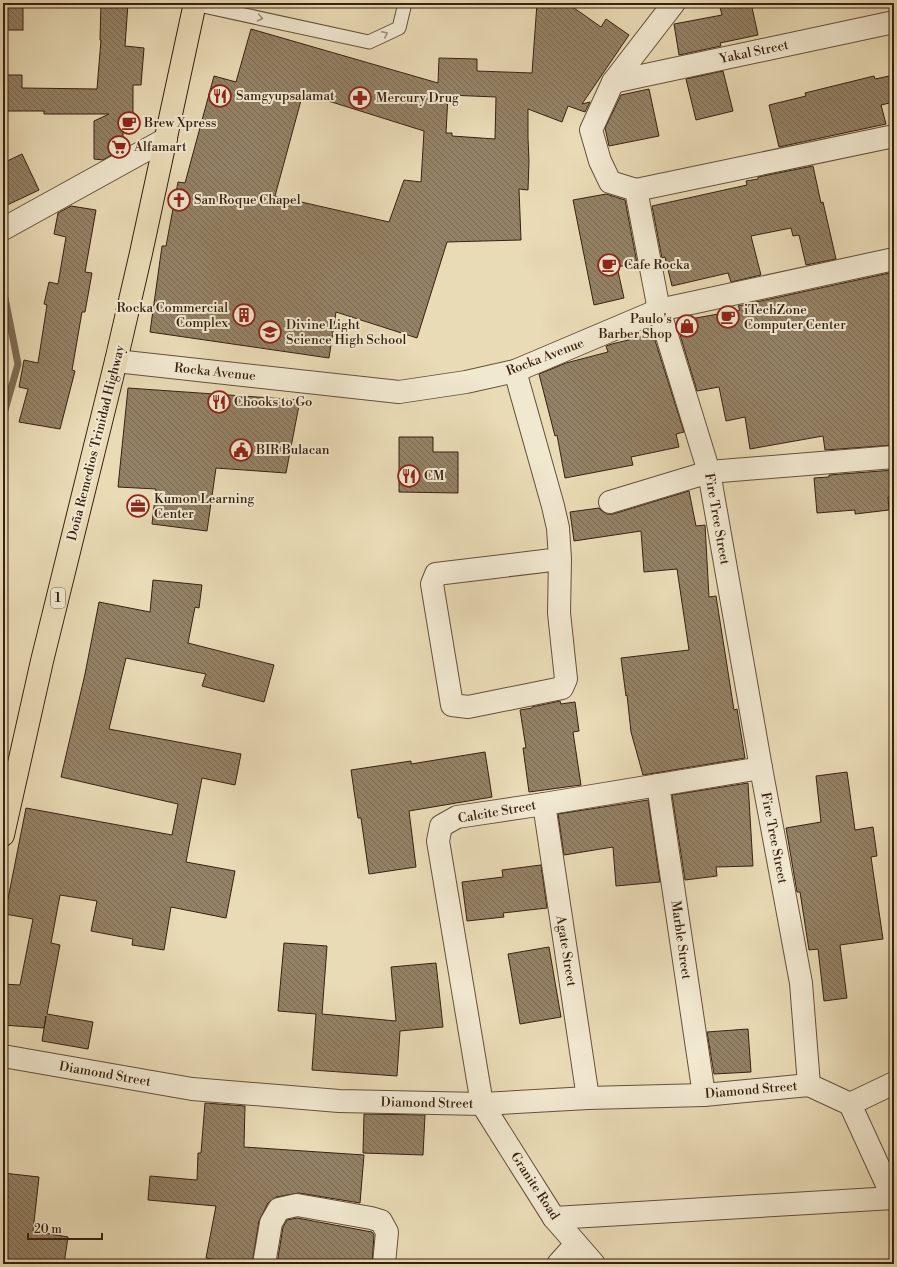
<svg xmlns="http://www.w3.org/2000/svg" width="897" height="1267" font-family="'Libre Bodoni',serif">
  <defs>
    <pattern id="building-back-hatch" width="6" height="6" patternUnits="userSpaceOnUse"><rect width="6" height="6" fill="#948266"/><path d="M-1 5l2 2M0 0l6 6M5-1l2 2" fill="none" stroke="#7a6a53"/></pattern>
  </defs>
  <rect width="100%" height="100%" fill="#e9dbb6"/>
  <filter id="stains"><feTurbulence type="fractalNoise" baseFrequency=".005" numOctaves="4"/><feColorMatrix values="0 0 0 0 .2 0 0 0 0 .09 0 0 0 0 .02 0 0 0 .5 -.17"/></filter>
  <radialGradient id="worn" r=".72"><stop offset=".6" stop-color="#630" stop-opacity="0"/><stop offset="1" stop-color="#630" stop-opacity=".3"/></radialGradient>
  <g fill="none" stroke-linecap="round" stroke-linejoin="round">
    <!-- stream -->
    <polyline stroke="#7e6b52" stroke-width="7" points="3,288 18,364 3,417"/>
  </g>
  <!-- building -->
  <g fill="url(#building-back-hatch)" stroke="#382110" fill-rule="evenodd">
    <rect x="3" y="3" width="20" height="27"/>
    <polygon points="101,3 128,3 125,46 144,48 141,85 133,85 133,132 123,132 123,148 103,160 94,159 94,121 109,114 44,114 44,111 3,111 3,75 22,75 22,88 97,89 101,40 100,40"/>
    <path d="M537,3h30l34,24 5,-8 23,16 -47,69 8,-2 -5,10 -17,-6 -6,16 -34,-13v29l1,23 -1,29 -9,-1 2,51 -74,2 -30,96 -81,-26 -7,46 -179,-26 12,-86h4l12,-64 7,1 29,-107 22,6 15,-53 187,54 1,-25 38,1v12l55,2zM303,93l121,38 -3,51 -17,-2 -15,42 -114,-26zM448,95l48,2 -1,42 -43,-3v-3h-6z"/>
    <polygon points="719,3 751,3 758,35 720,43 721,46 679,55 674,24 722,15"/>
    <polygon points="723,71 733,111 696,120 686,79"/>
    <polygon points="894,75 894,102 881,105 886,124 779,147 769,105 806,96 805,93 874,76 875,79"/>
    <polygon points="649,89 659,136 609,146 605,128 621,95"/>
    <polygon points="22,154 39,190 3,207 3,163"/>
    <polygon points="813,166 821,203 823,202 836,259 806,265 799,235 793,236 791,228 751,236 761,275 731,282 728,273 672,286 665,257 662,258 652,206 747,185 746,181 758,179 758,177"/>
    <polygon points="606,194 625,200 637,263 617,267 624,298 594,305 573,200"/>
    <polygon points="71,206 96,210 85,272 92,273 85,312 82,312 72,370 75,371 60,429 19,422 28,389 19,387 24,360 38,363 47,305 44,304 49,282 58,284 66,237 54,234 58,213"/>
    <polygon points="894,272 894,445 825,450 823,436 750,449 745,417 726,421 719,387 697,391 678,328 681,327 680,321 740,310 738,306"/>
    <polygon points="653,334 684,432 676,434 679,447 631,457 633,465 565,478 557,435 555,436 539,374 566,363 608,352 606,346 612,344"/>
    <polygon points="128,388 300,400 286,473 216,468 207,531 152,524 156,489 118,487"/>
    <polygon points="399,437 433,437 433,452 458,452 458,493 399,492"/>
    <polygon points="894,470 894,497 888,497 889,510 855,514 855,510 817,513 814,478 829,477 829,475"/>
    <polygon points="689,491 696,526 705,525 709,597 716,596 734,710 737,709 745,758 643,775 631,732 627,695 626,696 621,658 689,650 677,569 644,572 641,531 574,541 570,512 599,508 602,511 607,514 613,514"/>
    <polygon points="153,580 202,585 199,608 195,607 188,643 274,665 264,702 202,686 206,674 126,658 109,729 241,754 235,785 202,778 186,862 235,871 226,918 171,907 164,950 132,945 133,939 91,931 97,901 60,895 51,943 60,945 47,1014 93,1022 88,1049 42,1041 46,1016 44,1028 3,1025 3,984 20,985 33,919 5,914 26,808 172,835 178,804 61,777 85,674 99,602 150,612"/>
    <polygon points="560,701 561,704 575,702 579,731 573,732 581,785 529,792 523,748 526,748 520,710 532,708 532,707"/>
    <polygon points="485,752 492,797 409,811 416,867 369,874 361,818 358,818 351,770 411,761 411,764"/>
    <polygon points="847,772 855,830 873,827 877,856 871,857 883,939 840,945 847,998 824,1001 818,949 809,950 800,892 797,892 786,828 821,822 816,776"/>
    <polygon points="748,783 753,866 716,867 717,876 685,880 672,795"/>
    <polygon points="648,800 660,882 616,886 613,847 564,855 558,814"/>
    <polygon points="541,865 547,908 503,913 504,917 467,921 462,882 503,877 502,870"/>
    <polygon points="284,943 327,946 322,1014 396,1021 391,967 436,963 443,1027 400,1031 397,1076 312,1070 316,1014 278,1011"/>
    <polygon points="549,947 561,1017 520,1024 508,954"/>
    <polygon points="748,1029 751,1072 714,1074 707,1032"/>
    <polygon points="205,1103 245,1106 244,1147 364,1155 360,1203 299,1193 276,1197 268,1203 259,1221 252,1264 237,1264 206,1258 216,1206 148,1200 150,1176 197,1180 198,1153 201,1153"/>
    <polygon points="364,1114 425,1115 423,1155 363,1153"/>
    <polygon points="3,1173 39,1177 33,1231 68,1237 64,1264 3,1264"/>
    <polygon points="297,1218 372,1232 374,1235 372,1264 277,1264 283,1227 287,1220"/>
  </g>
  <g fill="none" stroke-linecap="round" stroke-linejoin="round">
    <!-- service casing -->
    <g stroke="#64503a" stroke-width="15">
      <polyline id="service" points="194,4 369,42 399,28 405,3"/>
    </g>
    <!-- minor casing -->
    <g stroke="#64503a" stroke-width="24">
      <g id="minor">
        <polyline points="674,3 613,82 591,130 600,161 610,182 636,190 659,310 709,472 761,768 801,983 809,1085"/>
        <polyline points="613,82 894,22"/>
        <polyline points="636,190 894,136"/>
        <polyline points="3,229 166,139"/>
        <polyline points="116,361 399,392 466,382 515,371 659,310 894,259"/>
        <polyline points="515,371 553,506 558,528 560,559 559,613 566,679 562,688 468,707 452,705 432,584 436,574 560,559"/>
        <polyline points="610,502 709,472 894,457"/>
        <polyline points="658,785 704,1095"/>
        <polyline points="544,804 588,1098"/>
        <polyline points="3,1056 192,1089 339,1101 482,1104 588,1098 704,1095 809,1085 850,1104"/>
        <polyline points="850,1104 894,1200"/>
        <polyline points="850,1104 894,1083"/>
        <polyline points="554,1218 893,1198"/>
        <polyline points="264,1264 271,1223 279,1209 297,1205 371,1218 381,1221 387,1232 384,1264"/>
        <polyline points="558,1264 576,1244"/>
        <polyline points="594,1264 554,1218 482,1104 438,841 441,826 457,817 544,804 761,768"/>
      </g>
    </g>
    <!-- trunk casing -->
    <g stroke="#382110" stroke-width="24">
      <polyline id="trunk" points="3,835 42,661 116,361 141,253 195,3"/>
    </g>
    <!-- service -->
    <use href="#service" stroke="#f1e8d0" stroke-width="13"/>
    <!-- minor -->
    <use href="#minor" stroke="#f1e8d0" stroke-width="22"/>
    <!-- trunk -->
    <use href="#trunk" stroke="#e9dbb6" stroke-width="22"/>
  </g>
  <!-- one-way arrows -->
  <defs><path id="oneway-chevron" d="M-2-3.5L2.5 0L-2 3.5" fill="none" stroke-width="1.6" stroke-linecap="round" stroke-linejoin="round"/></defs>
  <g stroke="#9e8e7a">
    <use href="#oneway-chevron" transform="translate(260 18) rotate(12)"/>
    <use href="#oneway-chevron" transform="translate(385 34) rotate(-25)"/>
  </g>
  <!-- icons -->
  <defs>
    <g id="restaurant-ring" transform="scale(1.15)"><circle r="9.5" fill="#f1e8d0" stroke="#8f2418" stroke-width="1.5"/><path d="M-5-6h1v4h1v-4h1v4h1v-4h1v5L-1.5 .5V6h-2V.5L-5-1ZM5-6V6H3V1.5H1.5Q1.5-4 5-6Z" fill="#8f2418"/></g>
    <g id="pharmacy-ring" transform="scale(1.15)"><circle r="9.5" fill="#f1e8d0" stroke="#8f2418" stroke-width="1.5"/><path d="M-2-6h4v4h4v4h-4v4h-4v-4h-4v-4h4Z" fill="#8f2418"/></g>
    <g id="cafe-ring" transform="scale(1.15)"><circle r="9.5" fill="#f1e8d0" stroke="#8f2418" stroke-width="1.5"/><path d="M-5.5-4.5H6V0H3Q3 3.5 0 3.5H-2.5Q-5.5 3.5-5.5 0ZM3-3.2v2h1.7v-2ZM-6 4.5H4V6H-6Z" fill="#8f2418"/></g>
    <g id="supermarket-ring" transform="scale(1.15)"><circle r="9.5" fill="#f1e8d0" stroke="#8f2418" stroke-width="1.5"/><path d="M-6-5.5h2.5l.6 2H6L4.5 2H-2.5L-4.4-4H-6ZM-1.5 3.2a1.3 1.3 0 1 0 .1 0ZM3 3.2a1.3 1.3 0 1 0 .1 0Z" fill="#8f2418"/></g>
    <g id="church-ring" transform="scale(1.15)"><circle r="9.5" fill="#f1e8d0" stroke="#8f2418" stroke-width="1.5"/><path d="M-1.2-6h2.4v3.5h3.3v2.4h-3.3V6h-2.4V-.1h-3.3v-2.4h3.3Z" fill="#8f2418"/></g>
    <g id="building-ring" transform="scale(1.15)"><circle r="9.5" fill="#f1e8d0" stroke="#8f2418" stroke-width="1.5"/><path d="M-4-6H4V6H1V3H-1V6H-4ZM-2.5-4.3h1.7v1.8h-1.7ZM.8-4.3h1.7v1.8H.8ZM-2.5-1h1.7V.8h-1.7ZM.8-1h1.7V.8H.8Z" fill="#8f2418"/></g>
    <g id="shop-ring" transform="scale(1.15)"><circle r="9.5" fill="#f1e8d0" stroke="#8f2418" stroke-width="1.5"/><path d="M-5-2.5h2.3a2.7 3.5 0 0 1 5.4 0H5L5.5 6h-11ZM-1.5-2.5h3a1.5 2.3 0 0 0-3 0Z" fill="#8f2418"/></g>
    <g id="school-ring" transform="scale(1.15)"><circle r="9.5" fill="#f1e8d0" stroke="#8f2418" stroke-width="1.5"/><path d="M0-5L7-2L0 1L-7-2ZM-4 1L0 2.5L4 1V4Q0 6-4 4Z" fill="#8f2418"/></g>
    <g id="civic-ring" transform="scale(1.15)"><circle r="9.5" fill="#f1e8d0" stroke="#8f2418" stroke-width="1.5"/><path d="M-.6-6.5H3V-4.5H.6V-3L4-1V1h2V6H-6V1h2V-1L-.6-3ZM-1.2 2.5V6h2.4V2.5Z" fill="#8f2418"/></g>
    <g id="office-ring" transform="scale(1.15)"><circle r="9.5" fill="#f1e8d0" stroke="#8f2418" stroke-width="1.5"/><path d="M-6-3h4V-5.5h4V-3h4V5H-6ZM-1-4.5V-3h2v-1.5ZM-6 0V1H6V0Z" fill="#8f2418"/></g>
  </defs>
  <g fill-rule="evenodd">
    <use href="#restaurant-ring" x="220" y="96"/>
    <use href="#pharmacy-ring" x="360" y="98"/>
    <use href="#cafe-ring" x="129" y="123"/>
    <use href="#supermarket-ring" x="119" y="147"/>
    <use href="#church-ring" x="179" y="200"/>
    <use href="#cafe-ring" x="609" y="265"/>
    <use href="#building-ring" x="244" y="315"/>
    <use href="#cafe-ring" x="728" y="317"/>
    <use href="#shop-ring" x="687" y="326"/>
    <use href="#school-ring" x="270" y="332"/>
    <use href="#restaurant-ring" x="219" y="402"/>
    <use href="#civic-ring" x="241" y="450"/>
    <use href="#restaurant-ring" x="409" y="476"/>
    <use href="#office-ring" x="138" y="506"/>
  </g>
  <g text-anchor="middle" dominant-baseline="central" stroke-width="4" stroke-linejoin="round" paint-order="stroke">
    <!-- shield labels -->
    <rect fill="#f1e8d0" stroke="#705d4a" stroke-width="1" x="51" y="588" width="14" height="20" rx="3"/>
    <g font-size="12" font-weight="bold" fill="#382110">
      <text x="58" y="598">1</text>
    </g>
    <!-- street labels -->
    <g font-size="13" fill="#382110" stroke="#f1e8d0">
      <text transform="translate(754 52) rotate(-12)">Yakal Street</text>
      <text transform="translate(545 357) rotate(-21)">Rocka Avenue</text>
      <text transform="translate(215 372) rotate(6)">Rocka Avenue</text>
      <text transform="translate(96 443) rotate(-76)">Doña Remedios Trinidad Highway</text>
      <text transform="translate(717 519) rotate(80)">Fire Tree Street</text>
      <text transform="translate(497 812) rotate(-10)">Calcite Street</text>
      <text transform="translate(774 838) rotate(79)">Fire Tree Street</text>
      <text transform="translate(681 940) rotate(82)">Marble Street</text>
      <text transform="translate(566 951) rotate(81)">Agate Street</text>
      <text transform="translate(105 1074) rotate(10)">Diamond Street</text>
      <text transform="translate(751 1090) rotate(-5)">Diamond Street</text>
      <text transform="translate(427 1103) rotate(1)">Diamond Street</text>
      <text transform="translate(535 1186) rotate(57)">Granite Road</text>
    </g>
    <!-- poi labels -->
    <g font-size="13" fill="#382110" stroke="#f1e8d0" text-anchor="start">
      <text x="236" y="96">Samgyupsalamat</text>
      <text x="376" y="98">Mercury Drug</text>
      <text x="144" y="123">Brew Xpress</text>
      <text x="134" y="147">Alfamart</text>
      <text x="194" y="200">San Roque Chapel</text>
      <text x="624" y="265">Cafe Rocka</text>
      <text x="228" y="308" text-anchor="end">Rocka Commercial<tspan x="228" dy="15">Complex</tspan></text>
      <text x="744" y="310">iTechZone<tspan x="744" dy="15">Computer Center</tspan></text>
      <text x="672" y="319" text-anchor="end">Paulo's<tspan x="672" dy="15">Barber Shop</tspan></text>
      <text x="286" y="325">Divine Light<tspan x="286" dy="15">Science High School</tspan></text>
      <text x="234" y="402">Chooks to Go</text>
      <text x="256" y="450">BIR Bulacan</text>
      <text x="424" y="476">CM</text>
      <text x="154" y="499">Kumon Learning<tspan x="154" dy="15">Center</tspan></text>
    </g>
  </g>
  <!-- margin -->
  <rect width="897" height="1267" fill="none" stroke="#e9dbb6" stroke-width="16"/>
  <rect x="4" y="4" width="889" height="1259" fill="none" stroke="#382110" stroke-width="2"/>
  <rect x="8" y="8" width="881" height="1251" fill="none" stroke="#382110"/>
  <!-- scale -->
  <path d="M28 1233v6h74v-6" fill="none" stroke="#382110" stroke-width="2"/>
  <text x="34" y="1233" font-size="12" fill="#382110" stroke="#f1e8d0" stroke-width="3" paint-order="stroke">20 m</text>
  <rect width="100%" height="100%" filter="url(#stains)"/>
  <rect width="100%" height="100%" fill="url(#worn)"/>
</svg>
